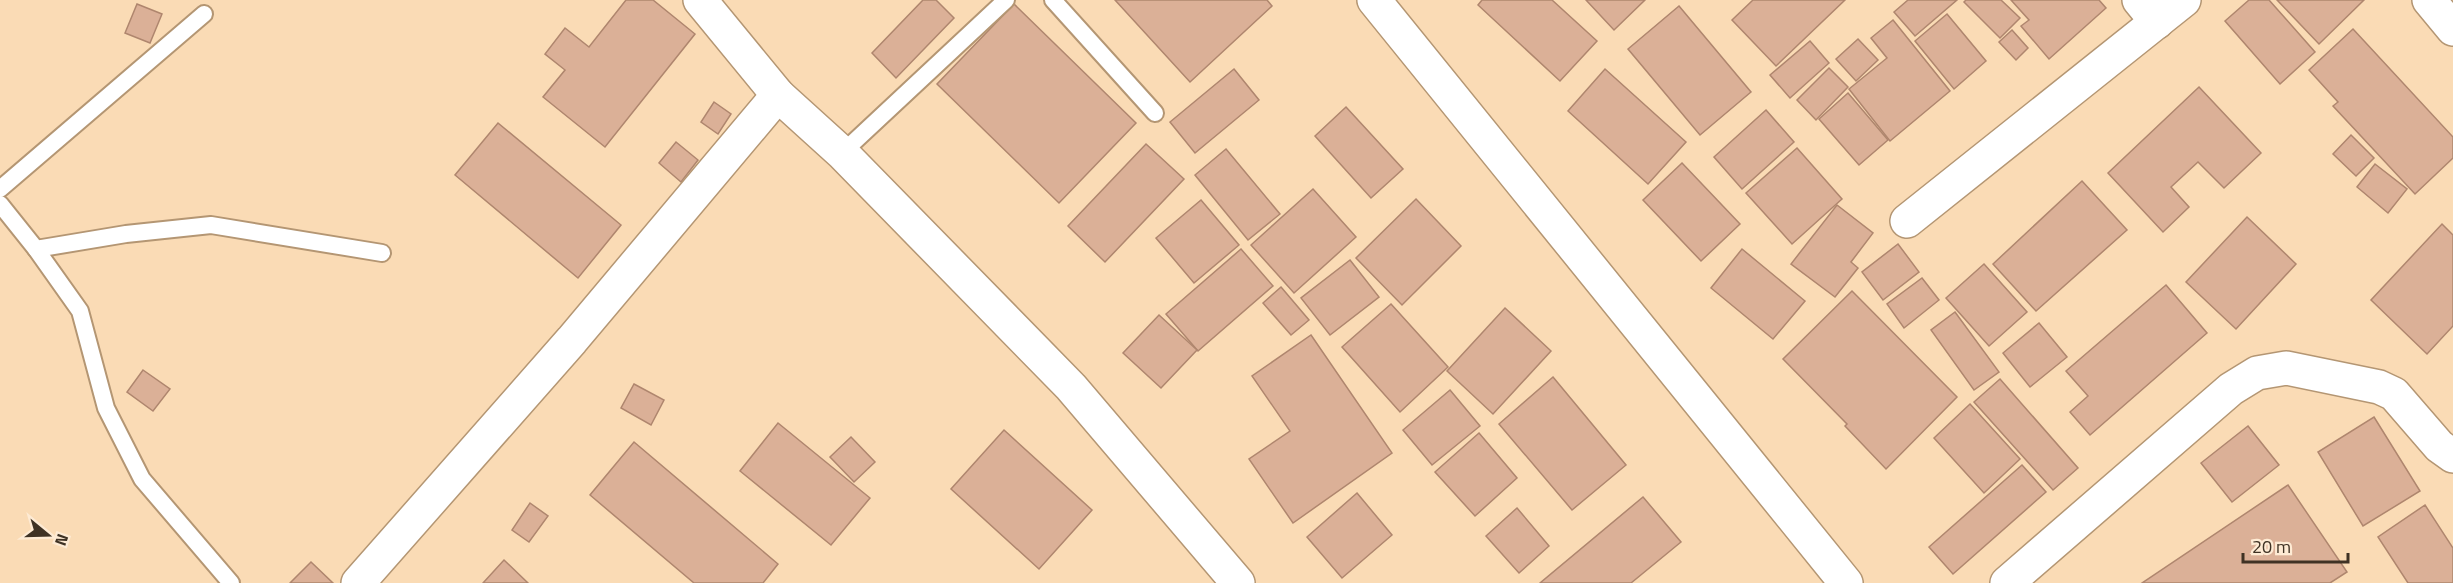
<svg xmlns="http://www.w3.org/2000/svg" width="2453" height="583" font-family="'Titillium Web',sans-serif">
  <rect width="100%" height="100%" fill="#fadbb5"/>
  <!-- building -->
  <g fill="#dbb097" stroke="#af866e" stroke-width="1.5">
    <polygon points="626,0 653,0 695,34 605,147 543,97 565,70 545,54 565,28 589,47"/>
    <polygon points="923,0 936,0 954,18 896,78 872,53"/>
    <polygon points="1115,0 1267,0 1272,6 1190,82"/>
    <polygon points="1482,0 1552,0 1597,41 1560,81 1478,5"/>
    <polygon points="1586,0 1645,0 1614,30"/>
    <polygon points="1753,0 1845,0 1776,66 1732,20"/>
    <polygon points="1908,0 1957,0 1915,36 1894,12"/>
    <polygon points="1966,0 2001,0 2020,18 2000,38 1964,2"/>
    <polygon points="2011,0 2099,0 2106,8 2049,59 2021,26 2029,20"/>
    <polygon points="2249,0 2269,0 2315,52 2280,84 2225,21"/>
    <polygon points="2277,0 2364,0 2319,44"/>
    <polygon points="137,4 162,14 150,43 125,33"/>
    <polygon points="1014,4 1136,123 1059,203 937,84"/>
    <polygon points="1679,6 1751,92 1700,135 1628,49"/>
    <polygon points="1947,14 1986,61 1954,89 1915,41"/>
    <polygon points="1893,20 1950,91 1890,141 1849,89 1887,58 1871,38"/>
    <polygon points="2353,29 2453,137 2453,158 2415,194 2333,106 2338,102 2309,70"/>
    <polygon points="2012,30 2028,48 2016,60 1999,42"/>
    <polygon points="1858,39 1878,60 1856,81 1836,59"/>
    <polygon points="1810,41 1829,63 1790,98 1770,75"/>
    <polygon points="1829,68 1848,87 1816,120 1797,100"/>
    <polygon points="1234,69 1259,100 1195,153 1170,122"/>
    <polygon points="1605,69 1686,142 1648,184 1568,111"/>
    <polygon points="2199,87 2261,153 2224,188 2198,162 2171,187 2189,207 2163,232 2108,173"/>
    <polygon points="1848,93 1888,140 1859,165 1819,119"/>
    <polygon points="714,102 731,114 718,134 701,122"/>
    <polygon points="1346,107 1403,169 1371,198 1315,136"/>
    <polygon points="1766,110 1794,142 1742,189 1714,157"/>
    <polygon points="498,123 621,225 578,278 455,175"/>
    <polygon points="2351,135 2374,158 2356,176 2333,154"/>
    <polygon points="676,142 698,160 681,182 659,163"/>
    <polygon points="1146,144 1184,179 1105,262 1068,226"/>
    <polygon points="1797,148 1842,199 1792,244 1746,193"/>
    <polygon points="1226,149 1280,214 1248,240 1195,175"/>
    <polygon points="1682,163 1740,224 1701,261 1643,200"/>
    <polygon points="2375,164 2407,189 2388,213 2357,187"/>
    <polygon points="2082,181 2127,230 2036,311 1993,264"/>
    <polygon points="1313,189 1356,237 1294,293 1251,245"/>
    <polygon points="1416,199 1461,246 1402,305 1356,258"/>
    <polygon points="1201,200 1239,245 1194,283 1156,238"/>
    <polygon points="1837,205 1873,233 1851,262 1858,268 1835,297 1791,264"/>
    <polygon points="2247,217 2296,264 2236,329 2186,282"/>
    <polygon points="2442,224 2453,235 2453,326 2427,354 2371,300"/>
    <polygon points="1898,244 1919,272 1883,300 1862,272"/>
    <polygon points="1241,249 1273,286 1198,351 1166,314"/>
    <polygon points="1742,249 1805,301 1773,339 1711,288"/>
    <polygon points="1350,260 1379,297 1330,335 1301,298"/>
    <polygon points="1984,264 2027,312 1989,346 1946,298"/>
    <polygon points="1922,278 1939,300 1904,328 1887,304"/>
    <polygon points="2166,285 2207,333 2090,435 2070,412 2088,396 2066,371"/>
    <polygon points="1281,287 1309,320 1291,335 1263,303"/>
    <polygon points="1852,291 1957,397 1886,469 1845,426 1847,424 1783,359"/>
    <polygon points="1391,304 1448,367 1400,412 1342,347"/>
    <polygon points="1505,308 1551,351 1493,414 1447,371"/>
    <polygon points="1955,312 1999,372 1974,390 1931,330"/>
    <polygon points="1159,315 1197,350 1161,388 1123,353"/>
    <polygon points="2039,323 2067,357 2030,387 2003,353"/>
    <polygon points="1311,335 1392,453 1293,523 1249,459 1290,431 1252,376"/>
    <polygon points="143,370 170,389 153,411 127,392"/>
    <polygon points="1553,377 1626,465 1572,510 1499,424"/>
    <polygon points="2000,379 2078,468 2053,490 1974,402"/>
    <polygon points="634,384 664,400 651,425 621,408"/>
    <polygon points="1450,390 1480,426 1432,465 1403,430"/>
    <polygon points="1970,404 2020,459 1984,493 1934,438"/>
    <polygon points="2374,417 2420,491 2363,526 2318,452"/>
    <polygon points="778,423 870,498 831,545 740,471"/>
    <polygon points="2248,426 2279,465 2232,502 2201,463"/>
    <polygon points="1004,430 1092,510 1039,569 951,489"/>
    <polygon points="1479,433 1517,478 1475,516 1435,472"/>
    <polygon points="851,437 875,462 854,482 830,457"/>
    <polygon points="634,442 778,564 763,583 694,583 590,495"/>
    <polygon points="2022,465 2046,492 1953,574 1929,547"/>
    <polygon points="2288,485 2347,572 2330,583 2142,583"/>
    <polygon points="1357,493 1392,535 1342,578 1307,537"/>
    <polygon points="1643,497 1681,542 1631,583 1540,583"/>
    <polygon points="530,503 548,516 529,542 512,530"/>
    <polygon points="2425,505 2453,548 2453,583 2408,583 2378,537"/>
    <polygon points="1517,508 1549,546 1519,573 1486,536"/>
    <polygon points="504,560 528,583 483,583"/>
    <polygon points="311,562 333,583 290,583"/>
  </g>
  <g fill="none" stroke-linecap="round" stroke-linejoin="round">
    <!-- service casing -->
    <g stroke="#b49673" stroke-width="20">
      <g id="service">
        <polyline points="1053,0 1155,113"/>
        <polyline points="842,153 1006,0"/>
        <polyline points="0,189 204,14"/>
        <polyline points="0,204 36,249 80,311 106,408 142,479 231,583"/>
        <polyline points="36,249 126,234 211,225 382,253"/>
      </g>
    </g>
    <!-- minor casing -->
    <g stroke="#b49673" stroke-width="36">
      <g id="minor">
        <polyline points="700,0 778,95 842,153 1071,387 1238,583"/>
        <polyline points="2139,0 2157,22"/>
        <polyline points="2429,0 2453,29"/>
        <polyline points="1907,221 2184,0"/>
        <polyline points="358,583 572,340 778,95"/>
        <polyline points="2007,583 2231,389 2257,373 2286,368 2379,387 2394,394 2439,446 2453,456"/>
      </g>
    </g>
    <!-- secondary casing -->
    <g stroke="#b49673" stroke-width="36">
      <polyline id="secondary" points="1374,0 1846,583"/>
    </g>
    <!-- service -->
    <use href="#service" stroke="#fff" stroke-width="16"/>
    <!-- minor -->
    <use href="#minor" stroke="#fff" stroke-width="33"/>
    <!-- secondary -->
    <use href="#secondary" stroke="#fff" stroke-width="33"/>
  </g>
  <!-- north arrow -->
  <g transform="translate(48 535) rotate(109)" stroke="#feebd4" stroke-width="4.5" paint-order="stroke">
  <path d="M0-4.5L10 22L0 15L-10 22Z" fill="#3f3224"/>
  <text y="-9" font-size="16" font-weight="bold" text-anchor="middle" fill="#3f3224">N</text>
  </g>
  <!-- scale -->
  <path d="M2243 553v9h105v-9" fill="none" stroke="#3f3224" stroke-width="3"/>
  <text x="2252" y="553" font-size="18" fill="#3f3224" stroke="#feebd4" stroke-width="4.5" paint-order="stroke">20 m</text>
</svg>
